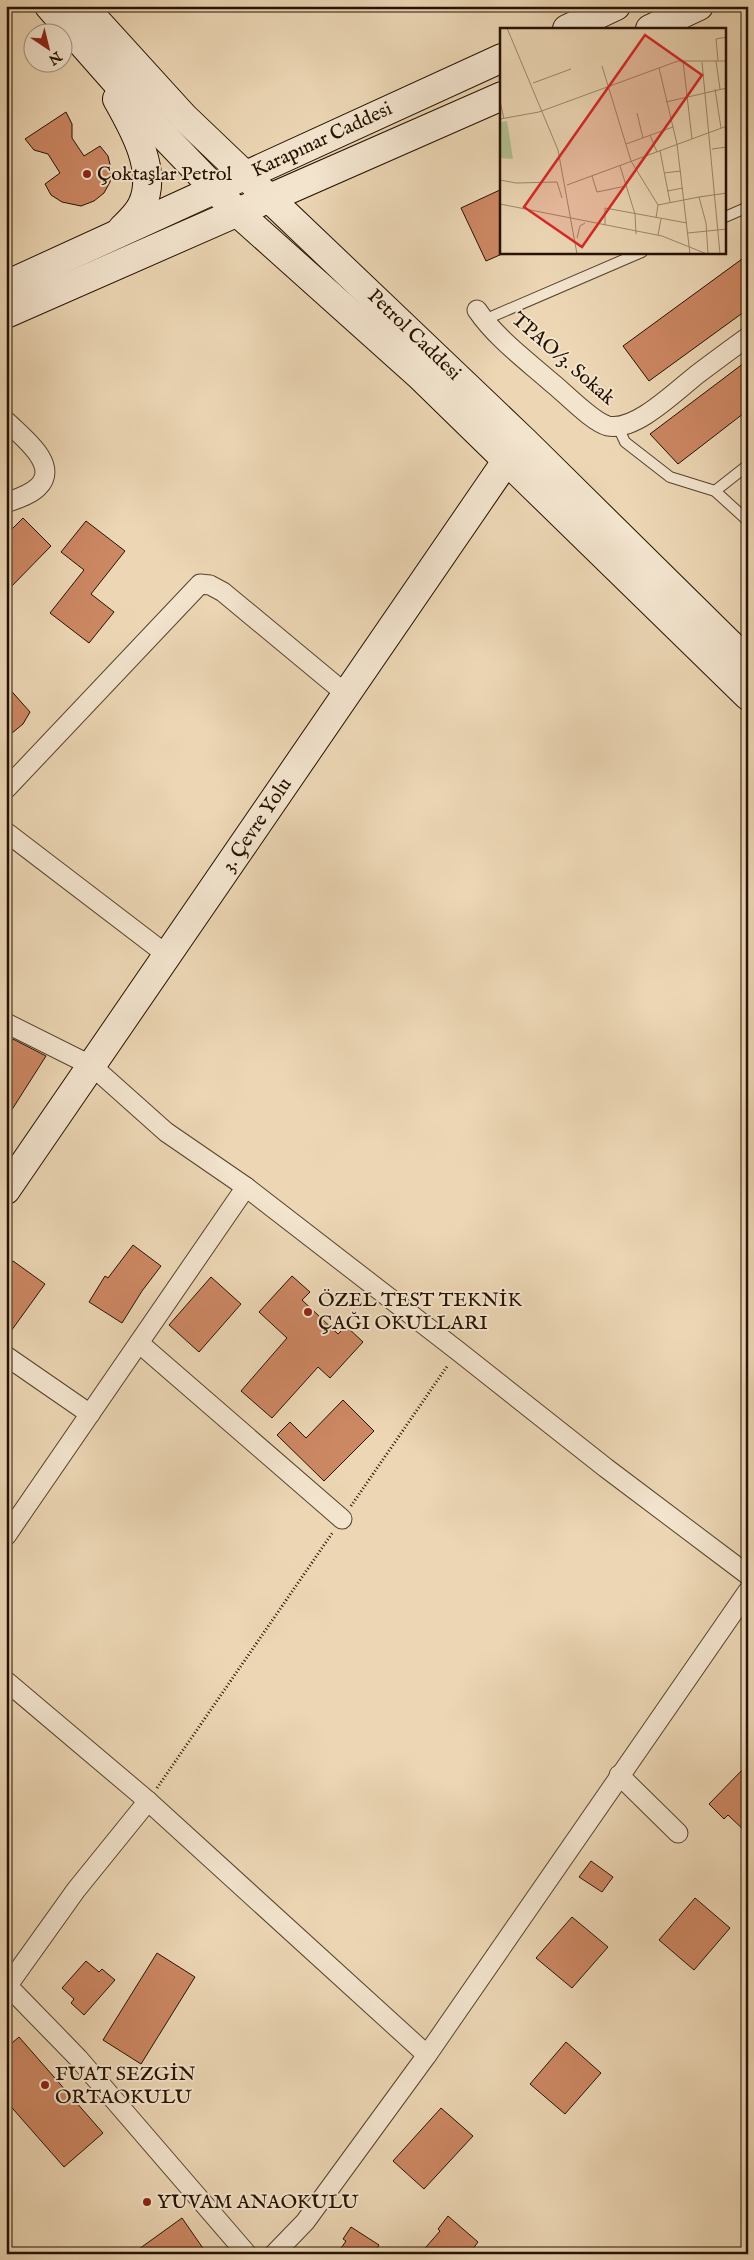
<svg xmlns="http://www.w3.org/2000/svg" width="754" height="2260" font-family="'IM FELL English',serif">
  <rect width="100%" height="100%" fill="#ecd6b4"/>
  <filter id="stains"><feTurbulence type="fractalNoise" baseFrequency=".004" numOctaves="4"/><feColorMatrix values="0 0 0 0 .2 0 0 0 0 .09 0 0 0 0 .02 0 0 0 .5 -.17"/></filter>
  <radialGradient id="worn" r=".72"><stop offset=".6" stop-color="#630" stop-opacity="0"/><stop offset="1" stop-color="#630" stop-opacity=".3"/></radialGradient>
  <!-- building -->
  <g fill="#cc8763" stroke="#251200">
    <polygon points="66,112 72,124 72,138 84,156 100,146 108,156 111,169 110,182 104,193 94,201 81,206 62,202 51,195 45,184 60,173 48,154 34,150 25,139"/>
    <polygon points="502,189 502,254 486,261 461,208"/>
    <polygon points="742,259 748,267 748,309 649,381 623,346"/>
    <polygon points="748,360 748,410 678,464 650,434"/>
    <polygon points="23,518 51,546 6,592 6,535"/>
    <polygon points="86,521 125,551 91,594 114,612 89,643 50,613 84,570 61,552"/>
    <polygon points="6,685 30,712 23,724 6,738"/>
    <polygon points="13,1039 46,1056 6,1119 6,1050"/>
    <polygon points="133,1245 161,1266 142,1291 122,1323 89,1302 105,1276 108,1278"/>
    <polygon points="13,1261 45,1284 6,1338 6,1271"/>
    <polygon points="292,1276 310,1292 302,1300 338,1334 346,1326 363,1342 330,1378 318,1367 272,1418 241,1391 287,1338 259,1312"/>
    <polygon points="211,1277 241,1304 199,1352 169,1325"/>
    <polygon points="343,1400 374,1431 324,1481 277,1435 290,1422 306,1438"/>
    <polygon points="748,1764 748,1834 728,1815 724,1819 709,1804"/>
    <polygon points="591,1861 613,1877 602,1892 579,1877"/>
    <polygon points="695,1898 730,1928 694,1970 659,1940"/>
    <polygon points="572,1917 608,1947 572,1988 536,1958"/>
    <polygon points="157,1953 195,1977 141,2064 103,2040"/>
    <polygon points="86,1961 99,1972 102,1969 115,1980 84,2015 71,2003 74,1999 62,1988"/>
    <polygon points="19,2037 103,2133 64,2167 6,2101 6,2048"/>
    <polygon points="566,2042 601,2073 565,2114 530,2084"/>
    <polygon points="441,2108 473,2136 424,2189 393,2161"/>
    <polygon points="448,2216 478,2242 469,2254 420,2254 440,2231 438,2229"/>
    <polygon points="182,2218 207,2254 132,2254"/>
    <polygon points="351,2227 379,2245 374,2254 337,2254 346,2241 343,2239"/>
  </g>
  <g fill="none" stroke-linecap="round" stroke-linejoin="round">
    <!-- service casing -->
    <g stroke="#57432d" stroke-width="12">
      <g id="service">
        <polyline points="725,217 748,207"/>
        <polyline points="484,320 642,252"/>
        <polyline points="618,427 625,442 670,477 715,491 748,521"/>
        <polyline points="715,491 748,465"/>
      </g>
    </g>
    <!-- minor casing -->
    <g stroke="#57432d" stroke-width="21">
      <g id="minor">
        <path d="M477,310c19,28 49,50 74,72 14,11 41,40 57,44 28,6 70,-37 91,-53 16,-12 32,-24 49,-36"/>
        <path d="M6,421c15,15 55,44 32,66 -8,8 -22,12 -32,16"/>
        <polyline points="6,789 200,584 210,585 223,592 346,694"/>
        <polyline points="6,832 167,955"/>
        <polyline points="6,1023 92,1066 166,1132 246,1187 458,1351 606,1468 748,1575"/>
        <polyline points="139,1343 342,1519"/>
        <polyline points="6,1356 90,1414"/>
        <polyline points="6,1536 246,1187"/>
        <polyline points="6,1681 148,1801 427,2055"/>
        <polyline points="619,1775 678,1833"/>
        <polyline points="6,1984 78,2058 247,2254"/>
        <polyline points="6,1988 76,1890 148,1801"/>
        <polyline points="274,2254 305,2222 427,2055 748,1591"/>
      </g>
    </g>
    <!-- secondary casing -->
    <g stroke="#251200" stroke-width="30">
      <g id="secondary">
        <polyline points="49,6 163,135 238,213 419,375 748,696"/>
        <polyline points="83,6 184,117 525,442 748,662"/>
        <polyline points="567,29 616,6"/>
        <polyline points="650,29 699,6"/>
        <path d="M117,99c17,30 41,72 25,106 -4,9 -13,17 -20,24"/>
        <polyline points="6,285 502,58"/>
        <polyline points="6,314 502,96"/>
        <polyline points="6,1190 507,460"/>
      </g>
    </g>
    <!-- path -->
    <g stroke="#251200" stroke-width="3" stroke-dasharray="1 2.5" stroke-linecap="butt">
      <polyline points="351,1506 448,1365"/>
      <polyline points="157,1788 333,1532"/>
    </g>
    <!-- service -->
    <use href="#service" stroke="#f3e4ce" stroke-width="10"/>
    <!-- minor -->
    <use href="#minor" stroke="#f3e4ce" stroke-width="19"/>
    <!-- secondary -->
    <use href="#secondary" stroke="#f3e4ce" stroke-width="28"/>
  </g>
  <!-- markers -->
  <g fill="#8f2418" stroke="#f3e4ce" stroke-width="2">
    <circle cx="87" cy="174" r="5"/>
    <circle cx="308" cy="1312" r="5"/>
    <circle cx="45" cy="2085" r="5"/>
    <circle cx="147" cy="2202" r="5"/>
  </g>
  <g text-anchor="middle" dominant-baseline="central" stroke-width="4" stroke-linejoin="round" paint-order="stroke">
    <!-- street labels -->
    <g font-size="20" fill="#251200" stroke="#f3e4ce">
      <text transform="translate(322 140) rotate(-25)">Karapınar Caddesi</text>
      <text transform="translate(414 335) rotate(44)">Petrol Caddesi</text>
      <text transform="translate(563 359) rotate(41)">TPAO/3. Sokak</text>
      <text transform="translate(257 825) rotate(-56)">3. Çevre Yolu</text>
    </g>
    <!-- poi labels -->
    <g font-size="20" fill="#251200" stroke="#f3e4ce" text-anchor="start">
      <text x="97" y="174">Çoktaşlar Petrol</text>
      <text x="318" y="1300">ÖZEL TEST TEKNİK<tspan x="318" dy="23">ÇAĞI OKULLARI</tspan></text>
      <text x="55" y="2074">FUAT SEZGİN<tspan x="55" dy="23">ORTAOKULU</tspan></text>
      <text x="157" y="2202">YUVAM ANAOKULU</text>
    </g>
  </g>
  <!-- overview -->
  <g transform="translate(500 28)">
    <rect width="226" height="226" fill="#ecd6b4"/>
    <path d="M7,93l6,38 -13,-1v-36z" fill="#b2bf91"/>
    <path fill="none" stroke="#9c886c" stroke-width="1" d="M7,0l51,122 19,104M183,33l9,78M216,33l4,28M218,33l-2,-22 11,-2M202,34l18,192M102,38l29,95 27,44 -2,13M159,40l18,76 13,110M33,55l38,-14M215,61l6,39M0,73l4,18M166,74l61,-14M137,85l6,25M0,91l39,-7 139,-51h49M150,107l7,17M126,116l47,-17M212,121l15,-2M160,123l10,51M120,138l15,48 1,20M164,145l17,-2M92,148l5,16 29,-6M0,152l16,3 41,-1 5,16M67,157l160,-59M167,163l16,-3M0,176l162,32 45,18M158,177l41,-8M105,197v-17l82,15M188,205l39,-4M158,207l3,-16M77,210l3,-12 5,-3M208,226l-2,-31 -7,-26 28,-4"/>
    <path fill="#d62828" fill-opacity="0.15" stroke="#d62828" stroke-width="2.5" d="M145,7l57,40 -120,172 -58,-40z"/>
    <rect width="226" height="226" fill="none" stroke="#251200" stroke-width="2.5"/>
  </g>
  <!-- margin -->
  <rect width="754" height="2260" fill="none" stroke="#ecd6b4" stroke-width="25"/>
  <rect x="8" y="8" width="739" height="2245" fill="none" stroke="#251200" stroke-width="2.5"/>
  <rect x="12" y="12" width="729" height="2235" fill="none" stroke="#251200"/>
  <!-- north arrow -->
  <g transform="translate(48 48) rotate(145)"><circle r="24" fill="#f3e4ce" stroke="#a1907c"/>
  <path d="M0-4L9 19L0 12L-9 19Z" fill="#8f2418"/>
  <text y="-8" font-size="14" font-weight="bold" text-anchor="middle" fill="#251200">N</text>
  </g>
  <rect width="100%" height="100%" filter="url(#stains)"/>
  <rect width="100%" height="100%" fill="url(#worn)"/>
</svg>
